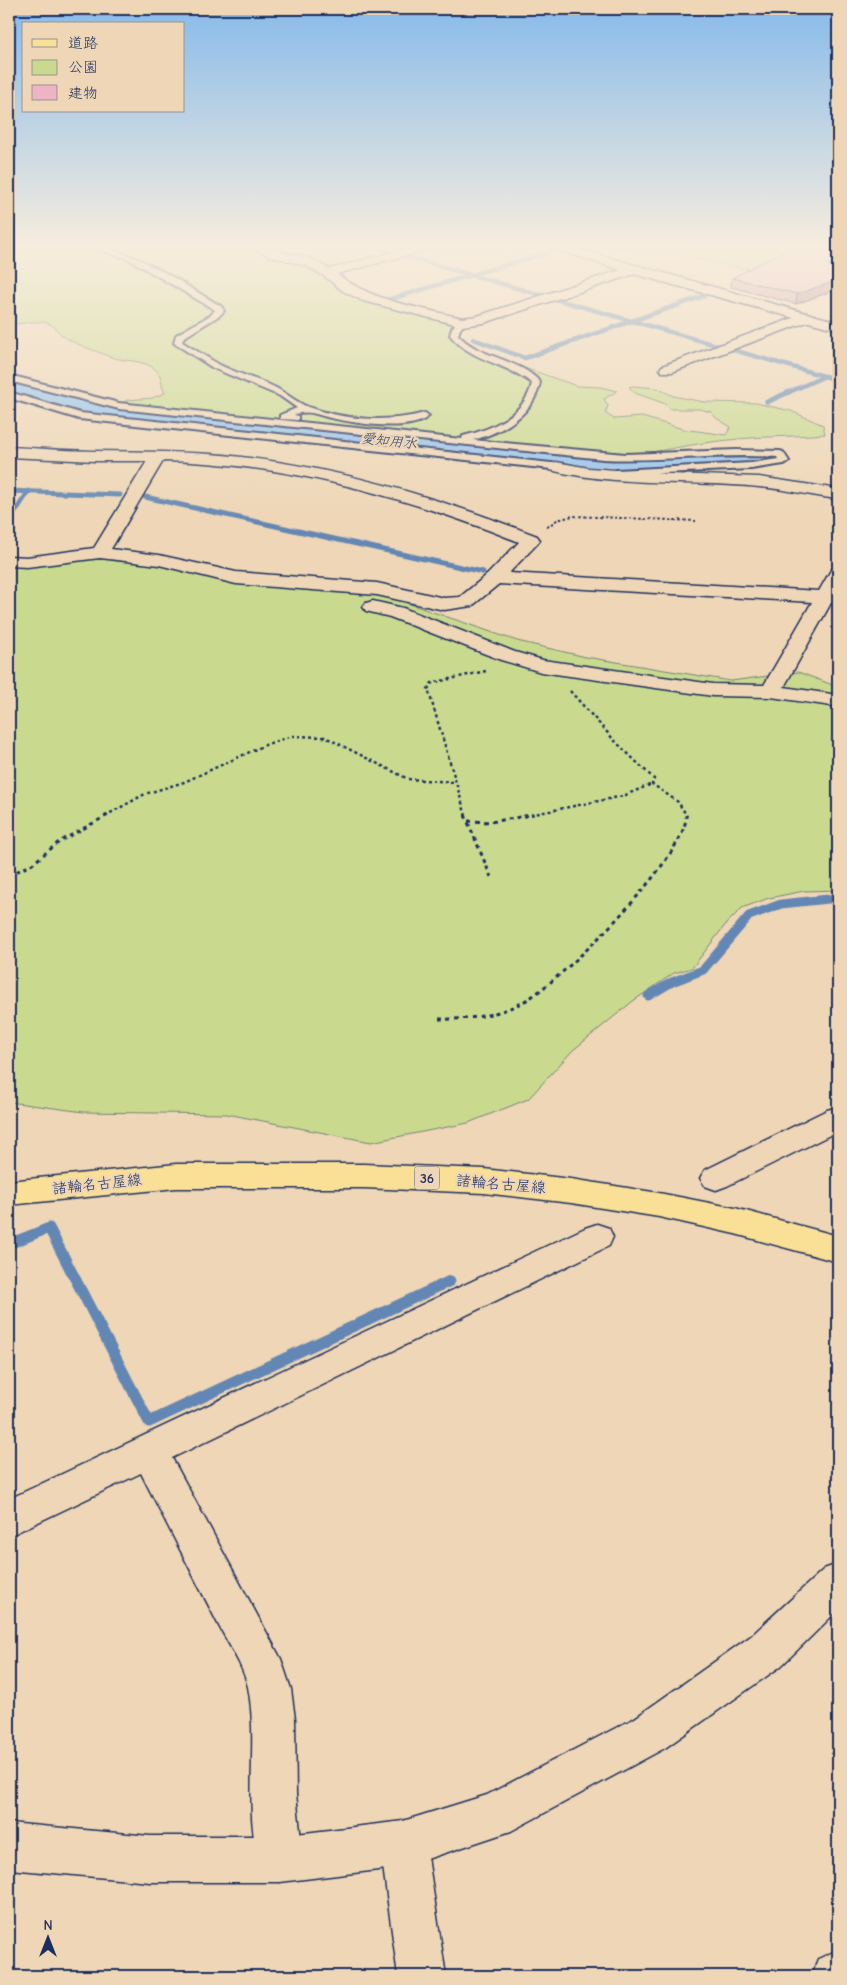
<svg xmlns="http://www.w3.org/2000/svg" width="847" height="1985" font-family="'Comic Neue','Klee One',sans-serif">
  <rect width="100%" height="100%" fill="#eed6b6"/>
  <filter id="ink" filterUnits="userSpaceOnUse"><feTurbulence type="fractalNoise" baseFrequency=".02" numOctaves="2"/><feDisplacementMap in="SourceGraphic" scale="10" xChannelSelector="R" yChannelSelector="G"/><feConvolveMatrix kernelMatrix="1 2 1 2 8 2 1 2 1" color-interpolation-filters="sRGB"/></filter>
  <g filter="url(#ink)">
    <!-- green -->
    <g fill="#c9da8f" stroke="#728476">
      <path d="M9,246h242c14,8 26,10 41,14 15,4 30,13 41,23l120,39 8,5 -3,5 7,10 28,15 84,29 23,1 17,4 -13,8 4,7 -3,7 9,6 28,-2 41,12 43,6 5,-8 -15,-9 -5,-6 -12,-3h-28l-8,-6 -28,-10 -6,-6 4,-1 24,2 16,8 31,6 52,1 35,8 32,14 2,9c-32,3 -64,2 -96,6 -35,3 -70,12 -105,16l-501,-53 4,-3 25,-2 13,-5c-5,-8 -2,-18 -10,-24 -12,-10 -30,-7 -44,-12 -10,-4 -42,-15 -49,-22 -6,-5 -6,-9 -15,-12 -11,-3 -27,1 -38,2z"/>
      <polygon points="662,246 800,246 838,248 838,259 756,271 686,257 683,250"/>
      <polygon points="82,559 127,560 290,585 303,590 375,592 517,641 586,657 731,681 798,672 838,687 838,890 804,891 769,898 742,908 726,924 692,968 674,973 633,1001 572,1051 528,1099 468,1123 371,1142 227,1114 84,1112 9,1102 9,565 21,566"/>
    </g>
    <g fill="none" stroke-linecap="round" stroke-linejoin="round">
      <!-- stream-far3 -->
      <g stroke="#6487b4" stroke-width="4.5">
        <polyline points="370,246 838,380"/>
        <polyline points="273,250 289,246"/>
        <polyline points="387,300 549,252"/>
        <polyline points="473,339 525,358 704,296"/>
        <polyline points="787,393 825,376"/>
      </g>
      <!-- stream-far2 -->
      <g stroke="#6487b4" stroke-width="5">
        <polyline points="767,402 789,392"/>
        <polyline points="9,491 120,495"/>
        <polyline points="145,497 483,572"/>
        <polyline points="9,521 29,491"/>
      </g>
      <!-- stream-far1 -->
      <polyline stroke="#6487b4" stroke-width="9" points="648,996 672,982 703,970 749,916 781,904 838,898"/>
      <!-- stream -->
      <polyline stroke="#6487b4" stroke-width="11" points="9,1244 49,1228 149,1422 450,1281"/>
      <!-- canal -->
      <polygon fill="#94c2ee" fill-rule="evenodd" points="9,381 95,405 120,409 589,457 651,459 774,452 780,453 783,457 780,461 774,462 651,469 589,467 120,419 88,413 9,391"/>
      <!-- service casing -->
      <g stroke="#1b2f5e" stroke-width="4">
        <g id="service">
          <path d="M84,246c48,0 96,37 137,60l3,5 -4,4 -37,23 -1,4c12,7 24,15 36,22 17,9 36,14 54,22 12,5 23,16 36,21 37,13 79,16 117,6l4,3c-19,17 -74,7 -98,2 -13,-3 -24,-9 -37,-3l4,1v4l-18,-1v-4l17,-7 -17,-12 -67,-28 -39,-25 2,-8 35,-20 4,-5 -88,-52z"/>
          <path d="M459,320l7,2 -6,7 -2,6c23,24 60,23 82,47 -5,31 -38,51 -67,58l152,14 111,-4 44,1 3,1 6,9 -5,3 -33,5 -132,6 -3,-1v-4l135,-7 27,-4 -1,-2c-58,-4 -116,5 -174,2l-484,-50 -110,-28v-6l110,28 343,36 1,-3c28,-6 63,-22 69,-53 -26,-20 -61,-22 -82,-48l2,-7z"/>
          <polygon points="9,392 80,413 570,465 575,468 570,471 79,419 9,398"/>
        </g>
      </g>
      <!-- minor casing -->
      <g stroke="#1b2f5e" stroke-width="3">
        <g id="minor">
          <path d="M250,246h16l11,5 35,8 17,10 87,-23h20l-2,2 -97,26c36,28 82,33 125,44l15,-2 153,-49 4,-1 6,4 -2,3 -154,50 -22,3 -99,-25 -20,-10 -19,-15 -20,-11 -35,-9z"/>
          <polygon points="807,313 814,317 812,320 672,372 662,372 660,369 662,366"/>
          <path d="M9,447c29,1 58,4 87,4 46,1 91,0 137,5 105,11 206,42 304,80l3,4 -3,4 -28,29 310,18 12,-21 7,-2v36l-7,-1 -47,84 54,8v12l-67,-10 -58,-1 -172,-24 -40,-12 -111,-43 -24,-6 -3,-4 3,-4 7,-2 30,7 112,44 28,8 170,24 51,1 48,-83 -313,-18 -27,22 -28,4 -67,-15 -141,-11 -77,-19 -59,-7 -73,9 -18,-1v-10l18,1 67,-9 53,-87h-52l-86,-4zM163,461c123,2 243,36 356,81l-31,32 -28,23 -16,1 -67,-15 -141,-11 -77,-17 -48,-6z"/>
          <path d="M556,462l33,6 79,6 91,3 79,12v10c-26,-3 -52,-10 -79,-12 -69,-7 -140,0 -209,-17l-2,-3 2,-3z"/>
          <polygon points="838,1107 838,1131 727,1186 716,1190 705,1186 700,1178 705,1170 827,1110"/>
          <path d="M597,1224l12,4 4,9 -4,9 -437,212 109,201 10,30 4,30 1,75 7,65 -7,16 -16,7 -16,-7c-24,-57 -4,-127 -16,-188 -5,-22 -21,-45 -31,-65 -25,-50 -51,-99 -76,-149l-132,63v-37l576,-271z"/>
          <polygon points="403,1821 419,1828 426,1844 446,1976 398,1976 380,1844 387,1828"/>
          <polygon points="838,1950 838,1976 811,1976 818,1959"/>
        </g>
      </g>
      <!-- tertiary casing -->
      <g stroke="#1b2f5e" stroke-width="3">
        <polygon id="tertiary" points="838,1564 838,1610 781,1666 665,1748 511,1831 403,1867 280,1882 150,1882 9,1869 9,1823 150,1836 280,1836 403,1821 487,1795 635,1718 751,1636 824,1569"/>
      </g>
      <!-- secondary casing -->
      <g stroke="#1b2f5e" stroke-width="3">
        <polygon id="secondary" points="549,246 568,246 838,322 838,330 630,273 551,248"/>
      </g>
      <!-- primary casing -->
      <g stroke="#1b2f5e" stroke-width="3">
        <polygon id="primary" points="176,1164 364,1164 484,1169 571,1179 659,1193 735,1208 838,1236 838,1262 735,1234 659,1217 571,1203 484,1193 364,1188 176,1188 9,1205 9,1181"/>
      </g>
      <!-- path-far2 -->
      <polyline stroke="#1b2f5e" stroke-width="2" stroke-dasharray="2.5 2.5" stroke-linecap="butt" points="547,527 557,520 573,516 696,521"/>
      <!-- path-far1 -->
      <g stroke="#1b2f5e" stroke-width="2.5" stroke-dasharray="3 3" stroke-linecap="butt">
        <polyline points="570,691 614,740 654,779 652,784 678,802 687,816"/>
        <polyline points="105,816 145,794 184,782 267,744 293,736 325,737 408,779 454,782"/>
        <polyline points="466,816 428,689 432,683 486,671"/>
        <polyline points="525,816 623,796 652,784"/>
      </g>
      <!-- path -->
      <g stroke="#1b2f5e" stroke-width="3" stroke-dasharray="4 4" stroke-linecap="butt">
        <polyline points="465,815 491,877"/>
        <polyline points="468,821 491,822 531,815"/>
        <polyline points="9,875 31,865 59,842 108,815"/>
        <path d="M439,1019c28,1 56,-3 82,-16 37,-18 168,-148 165,-188"/>
      </g>
      <!-- service -->
      <use href="#service" fill="#eed6b6" fill-rule="evenodd"/>
      <!-- minor -->
      <use href="#minor" fill="#eed6b6" fill-rule="evenodd"/>
      <!-- tertiary -->
      <use href="#tertiary" fill="#eed6b6" fill-rule="evenodd"/>
      <!-- secondary -->
      <use href="#secondary" fill="#eed6b6" fill-rule="evenodd"/>
      <!-- primary -->
      <use href="#primary" fill="#fadf96" fill-rule="evenodd"/>
    </g>
    <!-- wall -->
    <g fill="#cc9ba9" stroke="#1b2f5e">
      <polygon points="606,246 635,246 631,249"/>
      <polygon points="838,252 838,289 796,304 731,287 732,278"/>
    </g>
    <!-- shaded-wall -->
    <g fill="#a67e8a" stroke="#1b2f5e">
      <polygon points="838,261 838,269 827,265"/>
      <polygon points="838,280 838,289 796,304 797,294"/>
    </g>
    <!-- building -->
    <polygon fill="#edb4c5" stroke="#1b2f5e" points="793,246 805,246 838,252 838,261 827,265 838,268 838,280 797,294 732,278"/>
  </g>
  <!-- sky -->
  <linearGradient id="sky" x2="0" y2="1"><stop stop-color="#86baea"/><stop offset="0.47" stop-color="#f7edde"/><stop offset="1" stop-color="#f7edde" stop-opacity="0"/></linearGradient>
  <rect width="847" height="524" fill="url(#sky)"/>
  <g text-anchor="middle" dominant-baseline="central" stroke-width="4.5" stroke-linejoin="round" paint-order="stroke">
    <!-- far-water labels -->
    <g font-size="14" font-style="italic" fill="#2d4574" stroke="#eed6b6">
      <text transform="translate(389 441) rotate(6)">愛知用水</text>
    </g>
    <!-- shield labels -->
    <rect fill="#eed6b6" stroke="#5a6178" stroke-width="1" x="414.5" y="1166.5" width="25" height="23" rx="4"/>
    <g font-size="14" font-weight="bold" fill="#1b2f5e">
      <text x="427" y="1178">36</text>
    </g>
    <!-- street labels -->
    <g font-size="15" fill="#1b2f5e" stroke="#eed6b6">
      <text transform="translate(97 1184) rotate(-6)">諸輪名古屋線</text>
      <text transform="translate(501 1184) rotate(5)">諸輪名古屋線</text>
    </g>
  </g>
  <!-- margin -->
  <rect width="847" height="1985" fill="none" stroke="#eed6b6" stroke-width="30"/>
  <rect x="15" y="15" width="817" height="1955" fill="none" stroke="#1b2f5e" stroke-width="2" filter="url(#ink)"/>
  <!-- legend -->
  <rect x="22" y="22" width="162" height="90" fill="#eed6b6" stroke="#9a9393"/>
  <rect x="32" y="39" width="25" height="8" fill="#fadf96" stroke="#9a9393"/>
  <text x="68" y="48" font-size="15" fill="#1b2f5e">道路</text>
  <rect x="32" y="60" width="25" height="15" fill="#c9da8f" stroke="#9a9393"/>
  <text x="68" y="72" font-size="15" fill="#1b2f5e">公園</text>
  <rect x="32" y="85" width="25" height="15" fill="#edb4c5" stroke="#9a9393"/>
  <text x="68" y="98" font-size="15" fill="#1b2f5e">建物</text>
  <!-- north arrow -->
  <g transform="translate(48 1938)" stroke="#eed6b6" stroke-width="4" paint-order="stroke">
  <path d="M0-4L9 19L0 12L-9 19Z" fill="#1b2f5e"/>
  <text y="-8" font-size="14" font-weight="bold" text-anchor="middle" fill="#1b2f5e">N</text>
  </g>
</svg>
